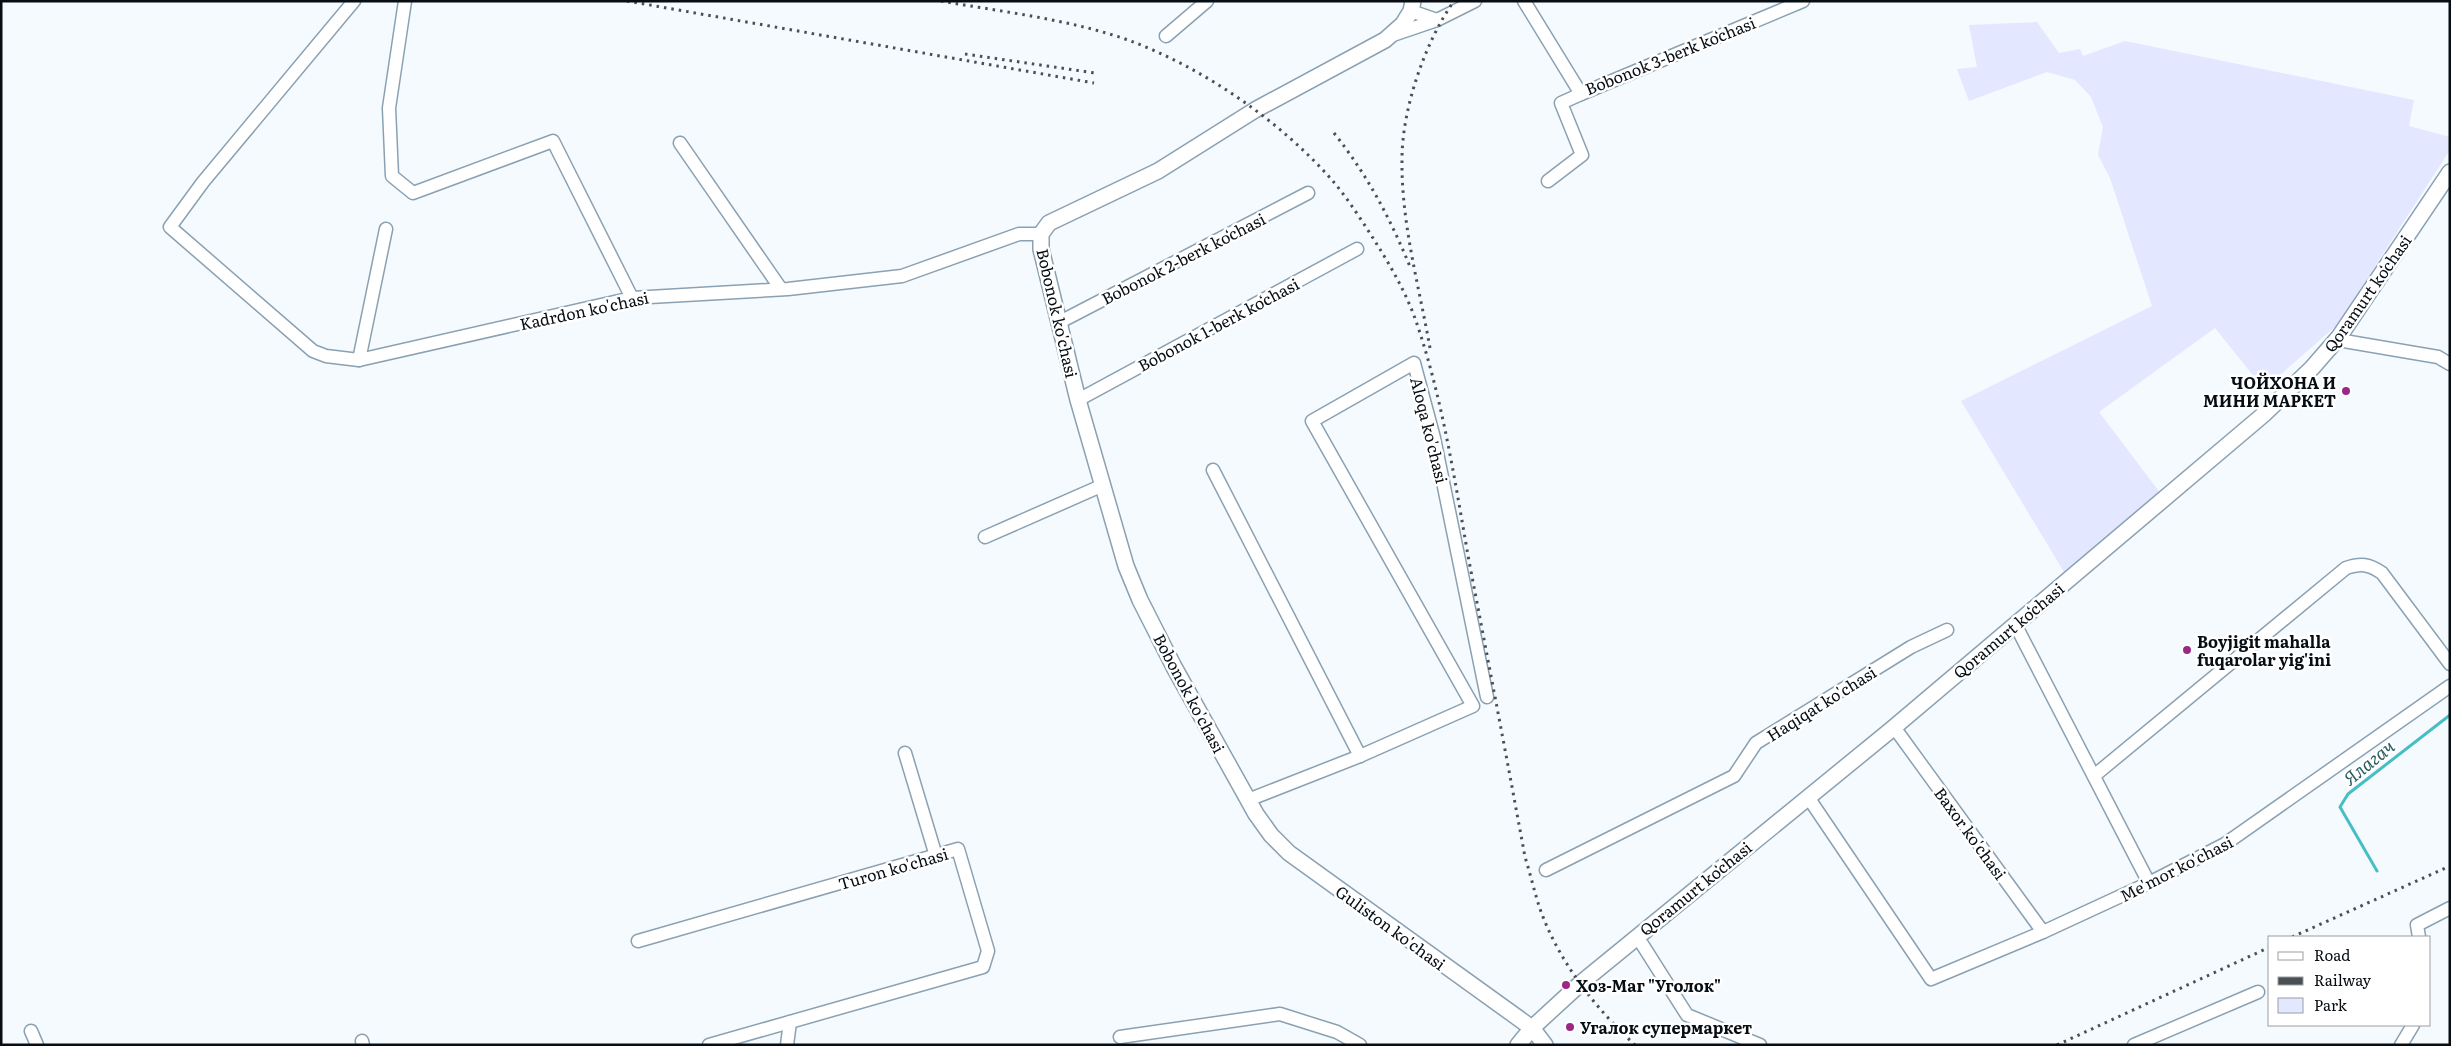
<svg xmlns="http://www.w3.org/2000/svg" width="2451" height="1046" font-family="Literata,serif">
  <rect width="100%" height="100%" fill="#f5fafe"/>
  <!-- green -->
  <polygon fill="#e3e7ff" points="2037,22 2059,53 2080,49 2083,56 2125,41 2414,100 2409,126 2450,137 2450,150 2337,325 2264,389 2215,328 2099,412 2161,494 2064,572 1961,401 2152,306 2110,178 2098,155 2103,127 2091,97 2075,80 2047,72 1969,101 1957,69 1977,67 1969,25"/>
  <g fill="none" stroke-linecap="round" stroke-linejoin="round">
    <!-- stream -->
    <polyline stroke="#47bdc4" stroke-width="3" points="2377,871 2340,807 2348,794 2450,715"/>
    <!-- minor casing -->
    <g stroke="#8aa1b2" stroke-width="15">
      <g id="minor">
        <polyline points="354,1 203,182 170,227 313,351 326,356 359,360 632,298 788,289 902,276 1019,234 1041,234"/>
        <polyline points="405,1 389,108 392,176 413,193 553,141 632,298"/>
        <polyline points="1524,1 1581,94 1803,1"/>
        <polyline points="1411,11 1437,20 1475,1"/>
        <polyline points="1393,35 1437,20"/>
        <polyline points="1166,36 1207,1"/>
        <polyline points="680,143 781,289"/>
        <polyline points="1548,181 1582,155 1561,103 1581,94"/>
        <polyline points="1058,323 1308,193"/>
        <polyline points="2339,337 2344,341 2438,357 2450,364"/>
        <polyline points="359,360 386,229"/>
        <polyline points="1078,400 1357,249"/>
        <polyline points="1213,470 1360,756"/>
        <polyline points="985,537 1101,486"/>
        <polyline points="2015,624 2149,883"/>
        <polyline points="1899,734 2043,932"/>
        <polyline points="905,753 936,856"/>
        <path d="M2095,775l251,-207c15,-5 23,-4 36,5l68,91"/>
        <polyline points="1248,800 1360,756 1473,706 1312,421 1414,363 1434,438 1487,697"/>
        <polyline points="1812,803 1931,979 2043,932 2149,883 2225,844 2450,686"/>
        <polyline points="1546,870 1734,776 1756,743 1911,647 1947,630"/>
        <polyline points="2419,937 2417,925 2450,908"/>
        <polyline points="638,941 958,849 988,951 983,967 709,1045"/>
        <polyline points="1642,944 1687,1015 1760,1045"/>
        <polyline points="31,1031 37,1045"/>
        <polyline points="1120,1037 1280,1014 1337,1032 1360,1045"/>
        <polyline points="362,1041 363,1045"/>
        <polyline points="787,1045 790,1022"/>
        <polyline points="2134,1045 2258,992"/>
        <polyline points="2401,1045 2413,1025"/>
      </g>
    </g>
    <!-- major casing -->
    <g stroke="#8aa1b2" stroke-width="18">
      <g id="major">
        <polyline points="1413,1 1411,11 1403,24 1385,40 1255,110 1158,171 1049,223 1041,234 1041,249 1078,400 1126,566 1140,600 1174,667 1256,814 1271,835 1289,853 1532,1028 1545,1045"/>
        <polyline points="1518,1045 1532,1028 1581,983 1892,729 2263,415 2312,368 2339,337 2450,172"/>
      </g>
    </g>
    <!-- minor -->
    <use href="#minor" stroke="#fff" stroke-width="12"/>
    <!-- major -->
    <use href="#major" stroke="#fff" stroke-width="15"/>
    <!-- rail -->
    <g stroke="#494f55" stroke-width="3" stroke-dasharray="2.5 5" stroke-linecap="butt">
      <polyline points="627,1 1094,83"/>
      <path d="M941,1c62,11 127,18 187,39 74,27 151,80 204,140 17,20 32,44 46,66 15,24 30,51 39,78 26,77 38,158 52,237 19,99 38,198 56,296 5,16 9,33 14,49 18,53 55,101 96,139"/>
      <polyline points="965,54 1095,73"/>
      <path d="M1334,133c34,43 56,85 77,136"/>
      <path d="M1430,348c-11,-62 -29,-126 -28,-189 0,-50 23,-117 52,-158"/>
      <polyline points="2292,937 2450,866"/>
      <polyline points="2057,1045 2270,947"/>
    </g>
  </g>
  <!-- markers -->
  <g fill="#9a2885" stroke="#fff" stroke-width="2">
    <circle cx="2346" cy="391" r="5"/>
    <circle cx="2187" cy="650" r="5"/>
    <circle cx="1566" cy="985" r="5"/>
    <circle cx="1570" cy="1027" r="5"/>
  </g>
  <g text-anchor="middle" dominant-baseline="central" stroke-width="5" stroke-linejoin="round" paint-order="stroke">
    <!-- street labels -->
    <g font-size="16" fill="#060d13" stroke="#fff">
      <text transform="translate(1670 55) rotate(-22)">Bobonok 3-berk koʻchasi</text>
      <text transform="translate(1183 258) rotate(-27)">Bobonok 2-berk koʻchasi</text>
      <text transform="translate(2367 293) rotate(-55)">Qoramurt koʻchasi</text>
      <text transform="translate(584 310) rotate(-12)">Kadrdon ko'chasi</text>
      <text transform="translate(1058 313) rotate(77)">Bobonok ko'chasi</text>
      <text transform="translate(1218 324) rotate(-28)">Bobonok 1-berk koʻchasi</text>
      <text transform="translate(1430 430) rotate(76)">Aloqa ko'chasi</text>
      <text transform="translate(2008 630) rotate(-40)">Qoramurt koʻchasi</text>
      <text transform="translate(1190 693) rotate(62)">Bobonok ko'chasi</text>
      <text transform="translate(1821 703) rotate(-32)">Haqiqat ko'chasi</text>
      <text transform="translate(1971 833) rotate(54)">Baxor ko'chasi</text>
      <text transform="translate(893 868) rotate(-16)">Turon ko'chasi</text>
      <text transform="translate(2176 868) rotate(-27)">Me'mor ko'chasi</text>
      <text transform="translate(1695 888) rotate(-39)">Qoramurt koʻchasi</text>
      <text transform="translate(1391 927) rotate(36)">Guliston ko'chasi</text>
    </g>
    <!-- poi labels -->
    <g font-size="16" font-weight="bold" fill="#060d13" stroke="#fff" text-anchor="start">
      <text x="2336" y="382" text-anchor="end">ЧОЙХОНА И<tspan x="2336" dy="18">МИНИ МАРКЕТ</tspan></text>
      <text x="2197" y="641">Boyjigit mahalla<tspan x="2197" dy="18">fuqarolar yig'ini</tspan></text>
      <text x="1576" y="985">Хоз-Маг "Уголок"</text>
      <text x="1580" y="1027">Угалок супермаркет</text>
    </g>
    <!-- water labels -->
    <g font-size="18" font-style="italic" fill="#2b5d60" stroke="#fff">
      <text transform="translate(2368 762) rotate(-39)">Ялагач</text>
    </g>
  </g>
  <!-- border -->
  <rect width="2451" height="1046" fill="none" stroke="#060d13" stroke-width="5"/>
  <!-- legend -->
  <rect x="2268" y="936" width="162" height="90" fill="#ffffff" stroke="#9b9ea1"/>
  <rect x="2278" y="952" width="25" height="8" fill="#ffffff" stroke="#9b9ea1"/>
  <text x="2314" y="961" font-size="15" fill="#060d13">Road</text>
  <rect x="2278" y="977" width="25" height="8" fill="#494f55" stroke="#9b9ea1"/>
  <text x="2314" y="986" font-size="15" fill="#060d13">Railway</text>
  <rect x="2278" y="998" width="25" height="15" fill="#e3e7ff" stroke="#9b9ea1"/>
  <text x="2314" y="1011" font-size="15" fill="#060d13">Park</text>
</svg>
